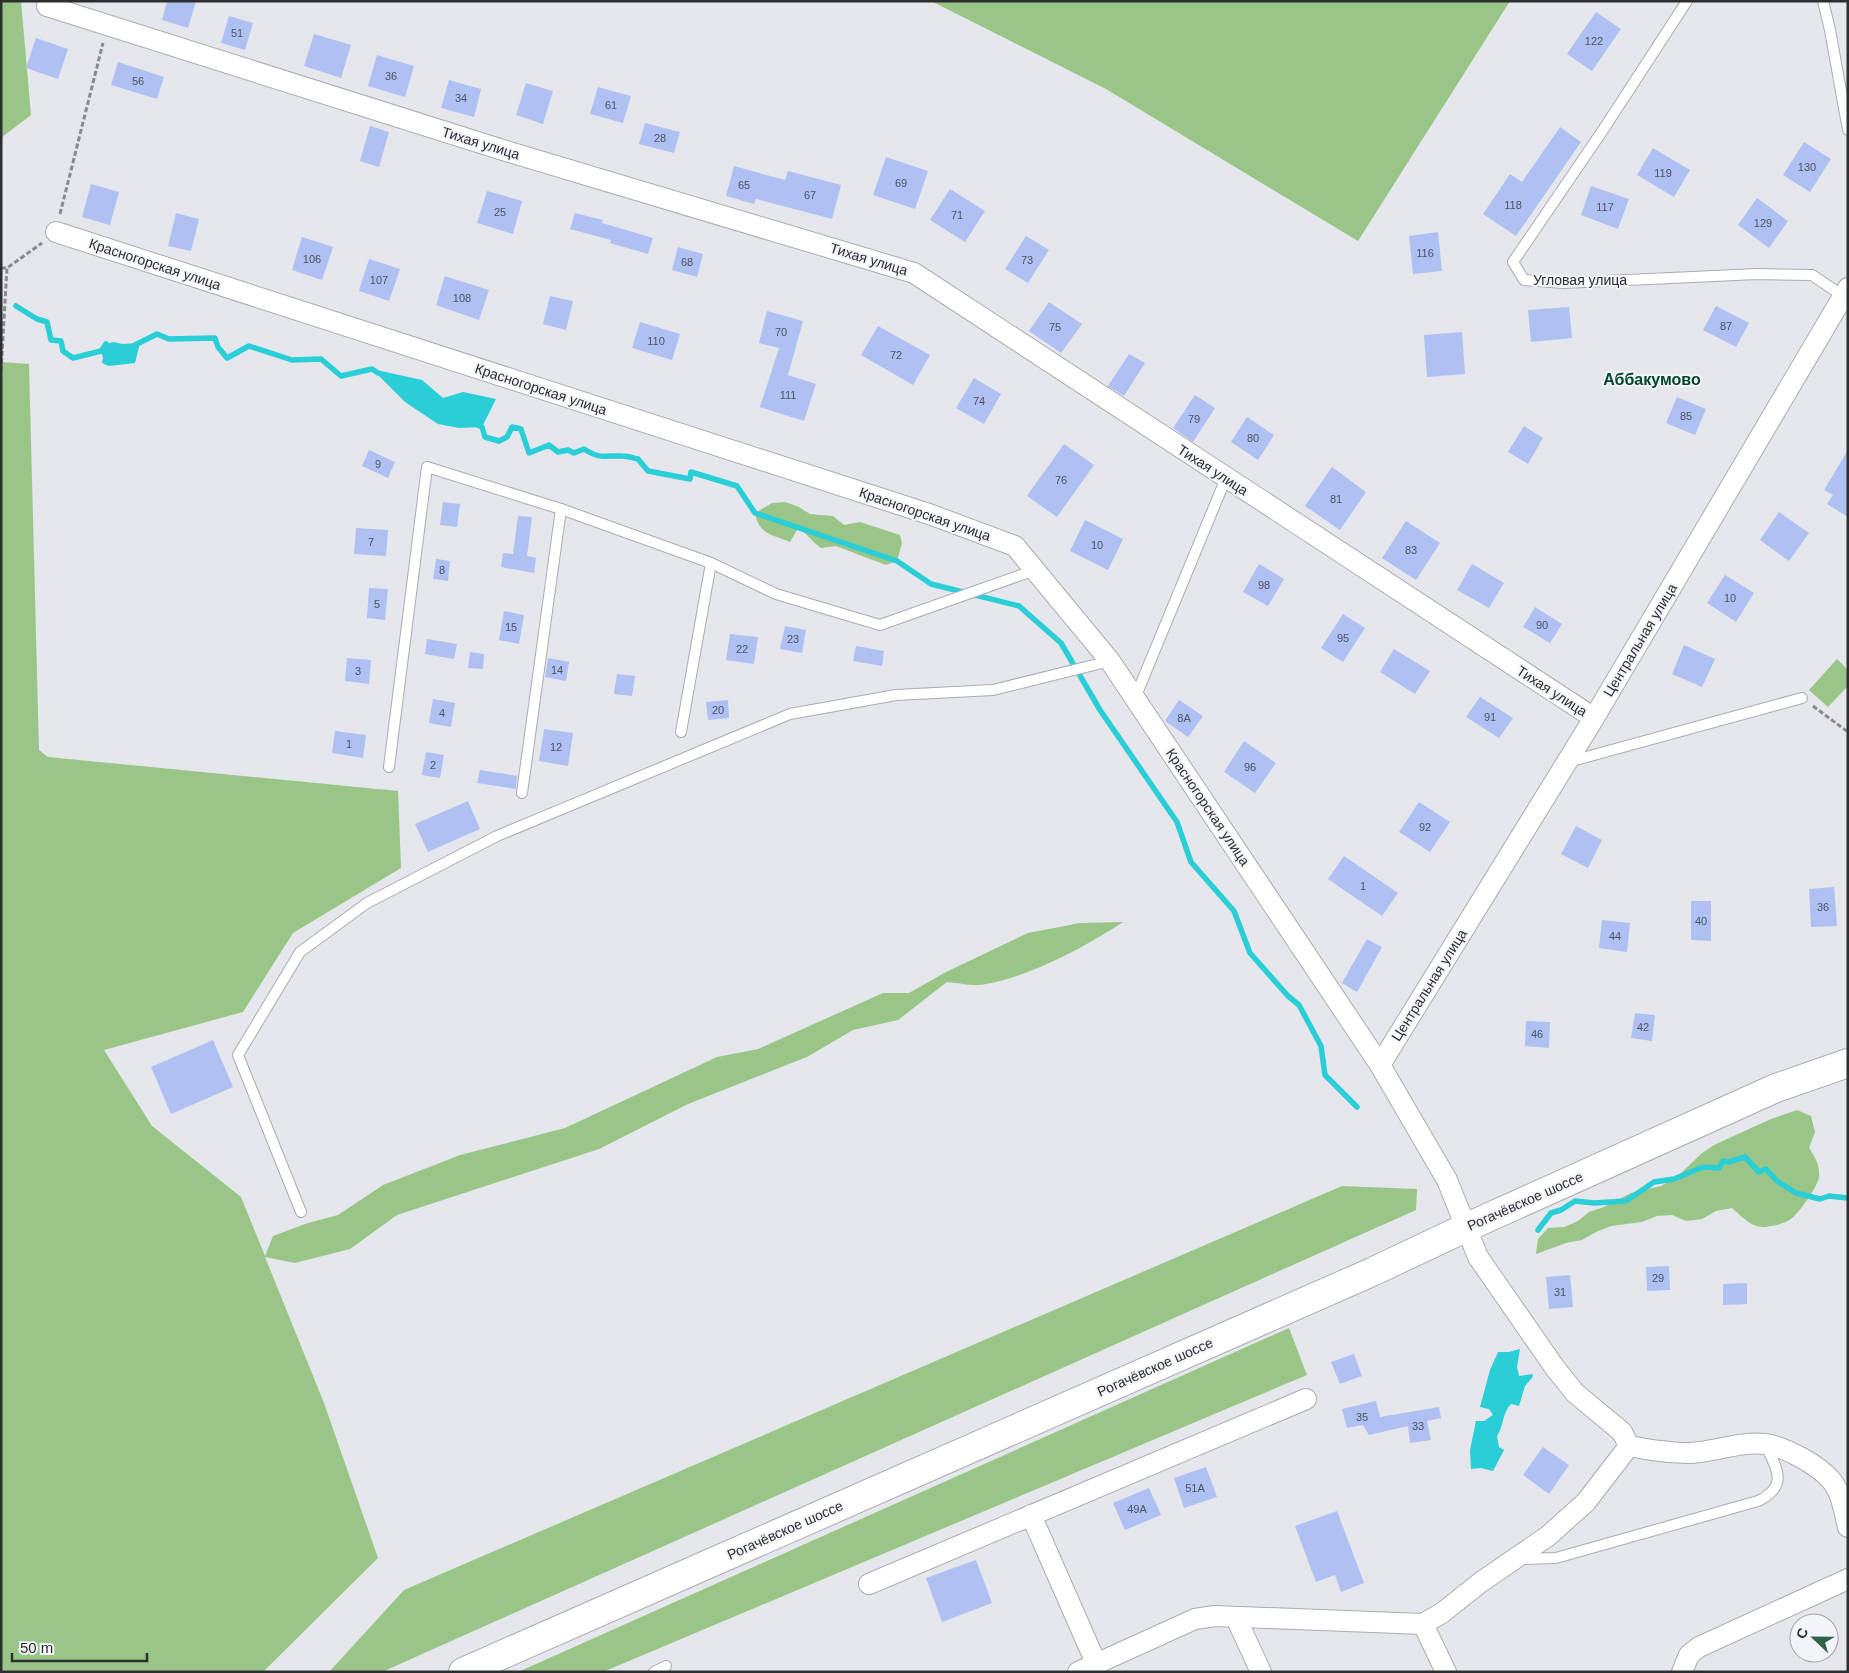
<svg xmlns="http://www.w3.org/2000/svg" width="1849" height="1673" font-family="Arial,sans-serif">
  <rect width="100%" height="100%" fill="#e5e7ed"/>
  <!-- green -->
  <g fill="#99c687">
    <polygon points="1,1 21,1 31,115 1,138"/>
    <polygon points="931,1 1510,1 1358,241 1106,89"/>
    <path d="M1,362l28,2 10,386 9,7 350,34 3,77 -108,65 -50,79 -139,38 48,76 89,71 24,59 8,-20 35,-13 30,-8 45,-30 77,-30 105,-27 152,-71 41,-8 125,-56h26l37,-21 82,-39 52,-10 43,-1c-38,25 -92,54 -137,62 -12,3 -27,-1 -39,-2l-49,38 -45,10 -46,27 -119,47 -89,45 -202,66 -47,34 -55,14 -30,-6 59,146 54,155 -115,114h-262z"/>
    <path d="M785,502l14,5 11,7 23,2 11,9 16,-3 40,13 2,8 -5,18 -11,4 -50,-19 -15,2c-9,-6 -14,-15 -23,-20l-8,14c-18,-8 -31,-7 -35,-29l17,-10z"/>
    <polygon points="1837,659 1848,670 1848,686 1828,707 1809,690"/>
    <path d="M1797,1110l14,6 4,16 -6,16c6,9 11,17 10,29 -1,9 -20,36 -28,42 -7,5 -26,10 -34,7 -10,-3 -17,-11 -25,-18l-16,3 -14,8 -16,2 -14,-6 -15,1 -15,6 -31,4 -15,6 -14,8 -16,3 -30,11 2,-15 10,-11 16,-1 14,-6 11,-9 15,-5 27,-14 30,-7 17,-10 23,-22 13,-9 57,-26z"/>
    <polygon points="1342,1186 1417,1189 1416,1210 382,1672 329,1672 404,1590"/>
    <polygon points="1289,1328 1307,1375 603,1672 518,1672"/>
  </g>
  <!-- water -->
  <g fill="#29ced7">
    <polygon points="114,342 122,344 140,343 135,363 109,366 102,363 103,358 101,351 105,344"/>
    <polygon points="372,369 422,380 443,398 463,392 496,399 482,427 459,428 438,424 405,402"/>
    <path d="M1520,1349l-3,18 2,9 14,-2 -1,4 -7,8 -6,20 -8,-2c-9,9 -7,22 -14,32l2,11 5,3 -11,21 -12,-3 -10,1 -1,-19 6,-29h8l9,-6 -4,-6 -9,-2 10,-37 8,-18h11z"/>
  </g>
  <g fill="none" stroke-linecap="round" stroke-linejoin="round">
    <!-- stream -->
    <g stroke="#29ced7" stroke-width="5.5">
      <polyline points="16,306 37,319 47,322 51,340 61,341 63,351 73,358 101,351 106,344"/>
      <polyline points="133,346 157,334 169,339 215,338 218,347 227,358 249,346 292,360 321,359 341,376 372,369 378,373"/>
      <path d="M475,424l7,3 3,10 14,4 8,-4 5,-10 9,2 8,24 20,-8 9,7 10,-2 6,3 10,-4c17,11 21,6 38,7 6,0 11,2 16,3l10,12 42,8 1,-7 46,14 18,27 142,48 34,23 88,22 42,37 39,67 77,112 14,40 43,49 16,42 38,43 11,9 22,41 4,29 32,32"/>
      <polyline points="1538,1230 1551,1213 1561,1210 1575,1201 1594,1203 1626,1201 1654,1182 1674,1179 1703,1167 1719,1168 1723,1161 1728,1162 1745,1157 1759,1172 1766,1169 1777,1181 1796,1193 1820,1199 1829,1196 1848,1198"/>
    </g>
  </g>
  <!-- building -->
  <g fill="#afc0f3">
    <polygon points="167,1 196,1 188,28 162,20"/>
    <polygon points="1596,12 1621,29 1592,71 1567,54"/>
    <polygon points="229,16 253,23 245,50 221,43"/>
    <polygon points="314,34 351,45 341,78 304,66"/>
    <polygon points="36,38 68,49 58,79 26,68"/>
    <polygon points="377,55 414,66 405,97 368,86"/>
    <polygon points="118,62 164,77 157,99 111,85"/>
    <polygon points="449,80 481,89 474,117 441,108"/>
    <polygon points="526,83 553,91 543,124 516,115"/>
    <polygon points="598,87 631,96 623,123 590,114"/>
    <polygon points="645,123 680,132 674,153 639,144"/>
    <polygon points="370,126 389,132 379,167 360,161"/>
    <polygon points="1560,127 1581,142 1516,236 1483,214 1510,174 1522,182"/>
    <polygon points="1804,142 1831,159 1810,192 1783,175"/>
    <polygon points="1653,148 1690,170 1674,197 1637,175"/>
    <polygon points="886,157 928,171 915,209 873,195"/>
    <polygon points="734,166 785,180 788,171 841,185 832,219 756,199 754,204 726,196"/>
    <polygon points="91,184 119,192 110,225 82,217"/>
    <polygon points="1591,186 1629,199 1618,229 1581,215"/>
    <polygon points="950,189 985,211 965,242 930,220"/>
    <polygon points="487,191 522,201 513,234 477,223"/>
    <polygon points="1757,198 1788,221 1769,248 1738,225"/>
    <polygon points="176,213 199,219 191,251 168,246"/>
    <polygon points="575,213 603,220 602,223 653,238 648,254 610,243 611,240 570,229"/>
    <polygon points="1438,232 1442,271 1413,274 1409,236"/>
    <polygon points="1026,236 1049,250 1028,283 1005,269"/>
    <polygon points="302,237 333,247 322,280 292,270"/>
    <polygon points="678,247 703,254 697,277 672,270"/>
    <polygon points="369,259 400,269 389,301 359,291"/>
    <polygon points="445,276 489,290 479,320 436,305"/>
    <polygon points="550,296 573,301 566,330 543,324"/>
    <polygon points="1049,302 1082,324 1061,353 1029,331"/>
    <polygon points="1716,306 1749,323 1736,347 1703,330"/>
    <polygon points="1569,307 1572,338 1531,342 1528,310"/>
    <polygon points="767,311 803,321 788,375 816,384 804,421 760,407 779,348 759,343"/>
    <polygon points="640,322 680,334 672,360 632,348"/>
    <polygon points="878,326 930,355 913,385 861,355"/>
    <polygon points="1462,332 1465,374 1427,377 1424,335"/>
    <polygon points="1129,354 1145,363 1124,396 1108,386"/>
    <polygon points="974,378 1001,394 984,424 956,408"/>
    <polygon points="1195,395 1215,408 1193,442 1173,428"/>
    <polygon points="1677,397 1706,409 1695,435 1666,423"/>
    <polygon points="1247,417 1274,435 1258,460 1231,442"/>
    <polygon points="1524,426 1543,438 1528,464 1508,452"/>
    <polygon points="1064,444 1094,465 1057,517 1027,496"/>
    <polygon points="369,450 395,462 388,478 362,466"/>
    <polygon points="1848,450 1848,517 1827,504 1833,495 1824,490"/>
    <polygon points="1332,467 1366,492 1340,530 1305,506"/>
    <polygon points="443,502 460,504 457,527 440,525"/>
    <polygon points="1779,512 1809,533 1789,561 1760,540"/>
    <polygon points="518,516 532,517 527,556 536,558 534,573 501,567 503,553 513,554"/>
    <polygon points="1085,520 1123,539 1108,570 1070,551"/>
    <polygon points="1406,521 1440,543 1416,580 1382,558"/>
    <polygon points="356,528 388,530 386,556 354,554"/>
    <polygon points="436,559 450,561 448,581 433,579"/>
    <polygon points="1259,564 1284,579 1268,606 1243,592"/>
    <polygon points="1472,564 1504,583 1489,608 1457,590"/>
    <polygon points="1725,575 1754,593 1736,622 1707,603"/>
    <polygon points="369,588 388,589 385,620 367,618"/>
    <polygon points="1535,607 1562,624 1550,643 1523,627"/>
    <polygon points="504,611 524,615 519,644 499,640"/>
    <polygon points="1343,614 1365,628 1343,662 1321,648"/>
    <polygon points="785,626 806,630 802,653 780,649"/>
    <polygon points="730,634 758,637 754,664 726,660"/>
    <polygon points="427,639 457,644 454,659 425,654"/>
    <polygon points="1684,645 1715,659 1702,687 1672,674"/>
    <polygon points="856,646 884,651 882,666 853,661"/>
    <polygon points="1394,649 1430,671 1415,694 1380,672"/>
    <polygon points="470,652 484,654 483,669 468,668"/>
    <polygon points="347,658 371,660 369,684 345,681"/>
    <polygon points="548,658 569,662 566,681 545,677"/>
    <polygon points="617,674 635,676 632,696 614,694"/>
    <polygon points="1480,697 1513,718 1499,738 1466,717"/>
    <polygon points="433,699 455,703 451,727 429,723"/>
    <polygon points="728,700 729,718 708,720 706,702"/>
    <polygon points="1179,700 1203,716 1188,737 1165,721"/>
    <polygon points="544,729 573,733 568,766 539,761"/>
    <polygon points="335,731 366,735 363,758 332,753"/>
    <polygon points="1244,741 1276,763 1255,793 1224,772"/>
    <polygon points="426,752 444,755 440,778 422,775"/>
    <polygon points="480,770 517,776 516,789 477,783"/>
    <polygon points="468,801 480,829 428,852 415,824"/>
    <polygon points="1419,802 1450,822 1430,852 1399,832"/>
    <polygon points="1576,826 1602,840 1588,868 1561,854"/>
    <polygon points="1344,856 1398,893 1382,916 1328,879"/>
    <polygon points="1834,887 1837,926 1811,927 1809,889"/>
    <polygon points="1691,901 1711,901 1711,941 1691,940"/>
    <polygon points="1602,920 1630,923 1627,952 1599,948"/>
    <polygon points="1367,939 1382,947 1357,992 1342,983"/>
    <polygon points="1635,1013 1655,1015 1652,1041 1631,1038"/>
    <polygon points="1526,1021 1550,1022 1549,1048 1525,1046"/>
    <polygon points="213,1040 233,1087 171,1114 151,1067"/>
    <polygon points="1669,1266 1670,1290 1647,1291 1646,1267"/>
    <polygon points="1570,1275 1573,1307 1549,1309 1546,1277"/>
    <polygon points="1747,1283 1747,1304 1723,1305 1723,1284"/>
    <polygon points="1354,1354 1362,1376 1340,1384 1331,1362"/>
    <polygon points="1376,1401 1380,1417 1439,1407 1441,1418 1427,1421 1431,1440 1410,1443 1408,1426 1369,1435 1363,1425 1347,1428 1342,1409"/>
    <polygon points="1543,1447 1569,1465 1549,1494 1523,1475"/>
    <polygon points="1206,1467 1217,1497 1184,1508 1174,1478"/>
    <polygon points="1149,1488 1161,1515 1125,1530 1113,1503"/>
    <polygon points="1337,1511 1364,1583 1341,1592 1335,1575 1316,1582 1295,1526"/>
    <polygon points="976,1560 992,1603 942,1622 926,1578"/>
  </g>
  <g fill="none" stroke-linecap="round" stroke-linejoin="round">
    <!-- lane casing -->
    <g stroke="#aaacb2" stroke-width="12">
      <g id="lane">
        <polyline points="1687,1 1603,130 1513,262 1524,280 1563,283 1757,274 1812,275 1843,296"/>
        <polyline points="1823,1 1830,30 1848,130"/>
        <polyline points="1135,698 1226,478"/>
        <polyline points="681,732 711,563"/>
        <polyline points="1568,762 1802,698"/>
        <polyline points="389,767 427,467 561,509 711,563 776,594 880,625 1035,570"/>
        <polyline points="522,793 561,509"/>
        <polyline points="301,1212 238,1055 300,952 367,903 497,836 790,714 896,695 993,690 1110,661"/>
        <path d="M1521,1559l35,-1 202,-57c31,-15 19,-32 7,-57"/>
        <polyline points="654,1672 666,1666"/>
      </g>
    </g>
    <!-- street casing -->
    <g stroke="#aaacb2" stroke-width="22">
      <g id="street">
        <polyline points="47,6 506,151 914,273 1594,718"/>
        <path d="M56,232l873,282 86,32 95,115 270,404 67,115 31,77 77,111 20,25 47,39 7,14c21,4 40,7 61,7 25,-1 50,-12 75,-9 21,3 53,21 66,36 11,13 13,31 17,47"/>
        <polyline points="1380,1065 1594,718 1848,288"/>
        <polyline points="1031,1515 1096,1663"/>
        <polyline points="869,1584 1306,1399"/>
        <polyline points="1236,1618 1261,1672"/>
        <polyline points="1423,1624 1446,1672"/>
        <polyline points="1078,1672 1195,1619 1215,1616 1423,1624 1442,1613 1481,1582 1548,1536 1586,1502 1629,1446"/>
        <polyline points="1682,1672 1689,1655 1699,1647 1848,1579"/>
      </g>
    </g>
    <!-- secondary casing -->
    <g stroke="#aaacb2" stroke-width="30">
      <polyline id="secondary" points="463,1672 1372,1272 1465,1228 1776,1088 1848,1063"/>
    </g>
    <!-- path -->
    <g stroke="#888a8e" stroke-width="3" stroke-dasharray="5 2.5" stroke-linecap="butt">
      <polyline points="60,214 103,43"/>
      <polyline points="1,268 7,268 42,243"/>
      <polyline points="1,371 7,268"/>
      <polyline points="1813,706 1848,732"/>
    </g>
    <!-- lane -->
    <use href="#lane" stroke="#fff" stroke-width="10"/>
    <!-- street -->
    <use href="#street" stroke="#fff" stroke-width="20"/>
    <!-- secondary -->
    <use href="#secondary" stroke="#fff" stroke-width="28"/>
  </g>
  <g text-anchor="middle" dominant-baseline="central" stroke-width="4" stroke-linejoin="round" paint-order="stroke">
    <!-- number labels -->
    <g font-size="11" fill="#4e5261">
      <text x="237" y="33">51</text>
      <text x="1594" y="41">122</text>
      <text x="391" y="76">36</text>
      <text x="138" y="81">56</text>
      <text x="461" y="98">34</text>
      <text x="611" y="105">61</text>
      <text x="660" y="138">28</text>
      <text x="1807" y="167">130</text>
      <text x="1663" y="173">119</text>
      <text x="901" y="183">69</text>
      <text x="744" y="185">65</text>
      <text x="810" y="195">67</text>
      <text x="1513" y="205">118</text>
      <text x="1605" y="207">117</text>
      <text x="500" y="212">25</text>
      <text x="957" y="215">71</text>
      <text x="1763" y="223">129</text>
      <text x="1425" y="253">116</text>
      <text x="312" y="259">106</text>
      <text x="1027" y="260">73</text>
      <text x="687" y="262">68</text>
      <text x="379" y="280">107</text>
      <text x="462" y="298">108</text>
      <text x="1726" y="326">87</text>
      <text x="1055" y="327">75</text>
      <text x="781" y="332">70</text>
      <text x="656" y="341">110</text>
      <text x="896" y="355">72</text>
      <text x="788" y="395">111</text>
      <text x="979" y="401">74</text>
      <text x="1686" y="416">85</text>
      <text x="1194" y="419">79</text>
      <text x="1253" y="438">80</text>
      <text x="378" y="464">9</text>
      <text x="1061" y="480">76</text>
      <text x="1336" y="499">81</text>
      <text x="371" y="542">7</text>
      <text x="1097" y="545">10</text>
      <text x="1411" y="550">83</text>
      <text x="442" y="570">8</text>
      <text x="1264" y="585">98</text>
      <text x="1730" y="598">10</text>
      <text x="377" y="604">5</text>
      <text x="1542" y="625">90</text>
      <text x="511" y="627">15</text>
      <text x="1343" y="638">95</text>
      <text x="793" y="639">23</text>
      <text x="742" y="649">22</text>
      <text x="557" y="670">14</text>
      <text x="358" y="671">3</text>
      <text x="718" y="710">20</text>
      <text x="442" y="713">4</text>
      <text x="1490" y="717">91</text>
      <text x="1184" y="718">8А</text>
      <text x="349" y="744">1</text>
      <text x="556" y="747">12</text>
      <text x="433" y="765">2</text>
      <text x="1250" y="767">96</text>
      <text x="1425" y="827">92</text>
      <text x="1363" y="886">1</text>
      <text x="1823" y="907">36</text>
      <text x="1701" y="921">40</text>
      <text x="1615" y="936">44</text>
      <text x="1643" y="1027">42</text>
      <text x="1537" y="1034">46</text>
      <text x="1658" y="1278">29</text>
      <text x="1560" y="1292">31</text>
      <text x="1362" y="1417">35</text>
      <text x="1418" y="1426">33</text>
      <text x="1195" y="1488">51А</text>
      <text x="1137" y="1509">49А</text>
    </g>
    <!-- street labels -->
    <g font-size="14" fill="#2d2e30" stroke="#f2f4fa">
      <text transform="translate(481 143) rotate(17)">Тихая улица</text>
      <text transform="translate(869 259) rotate(17)">Тихая улица</text>
      <text transform="translate(155 264) rotate(18)">Красногорская улица</text>
      <text x="1580" y="280">Угловая улица</text>
      <text transform="translate(541 389) rotate(18)">Красногорская улица</text>
      <text transform="translate(1213 470) rotate(33)">Тихая улица</text>
      <text transform="translate(925 514) rotate(19)">Красногорская улица</text>
      <text transform="translate(1640 640) rotate(-59)">Центральная улица</text>
      <text transform="translate(1552 691) rotate(33)">Тихая улица</text>
      <text transform="translate(1208 807) rotate(56)">Красногорская улица</text>
      <text transform="translate(1429 985) rotate(-58)">Центральная улица</text>
      <text transform="translate(1525 1201) rotate(-24)">Рогачёвское шоссе</text>
      <text transform="translate(1155 1367) rotate(-24)">Рогачёвское шоссе</text>
      <text transform="translate(785 1530) rotate(-24)">Рогачёвское шоссе</text>
    </g>
    <!-- quarter labels -->
    <g font-size="16" font-weight="bold" fill="#024629" stroke="#f2f4fa">
      <text x="1652" y="379">Аббакумово</text>
    </g>
  </g>
  <!-- border -->
  <rect width="1849" height="1673" fill="none" stroke="#2d2e30" stroke-width="5"/>
  <!-- north arrow -->
  <g transform="translate(1814 1638) rotate(292)"><circle r="24" fill="#f2f4fa" stroke="#a3a5a9"/>
  <path d="M0-4L9 19L0 12L-9 19Z" fill="#2f6246"/>
  <text y="-8" font-size="14" font-weight="bold" text-anchor="middle" fill="#2d2e30">С</text>
  </g>
  <!-- scale -->
  <path d="M12 1653v8h135v-8" fill="none" stroke="#2d2e30" stroke-width="2.5"/>
  <text x="20" y="1653" font-size="15" fill="#2d2e30" stroke="#f2f4fa" stroke-width="4" paint-order="stroke">50 m</text>
</svg>
